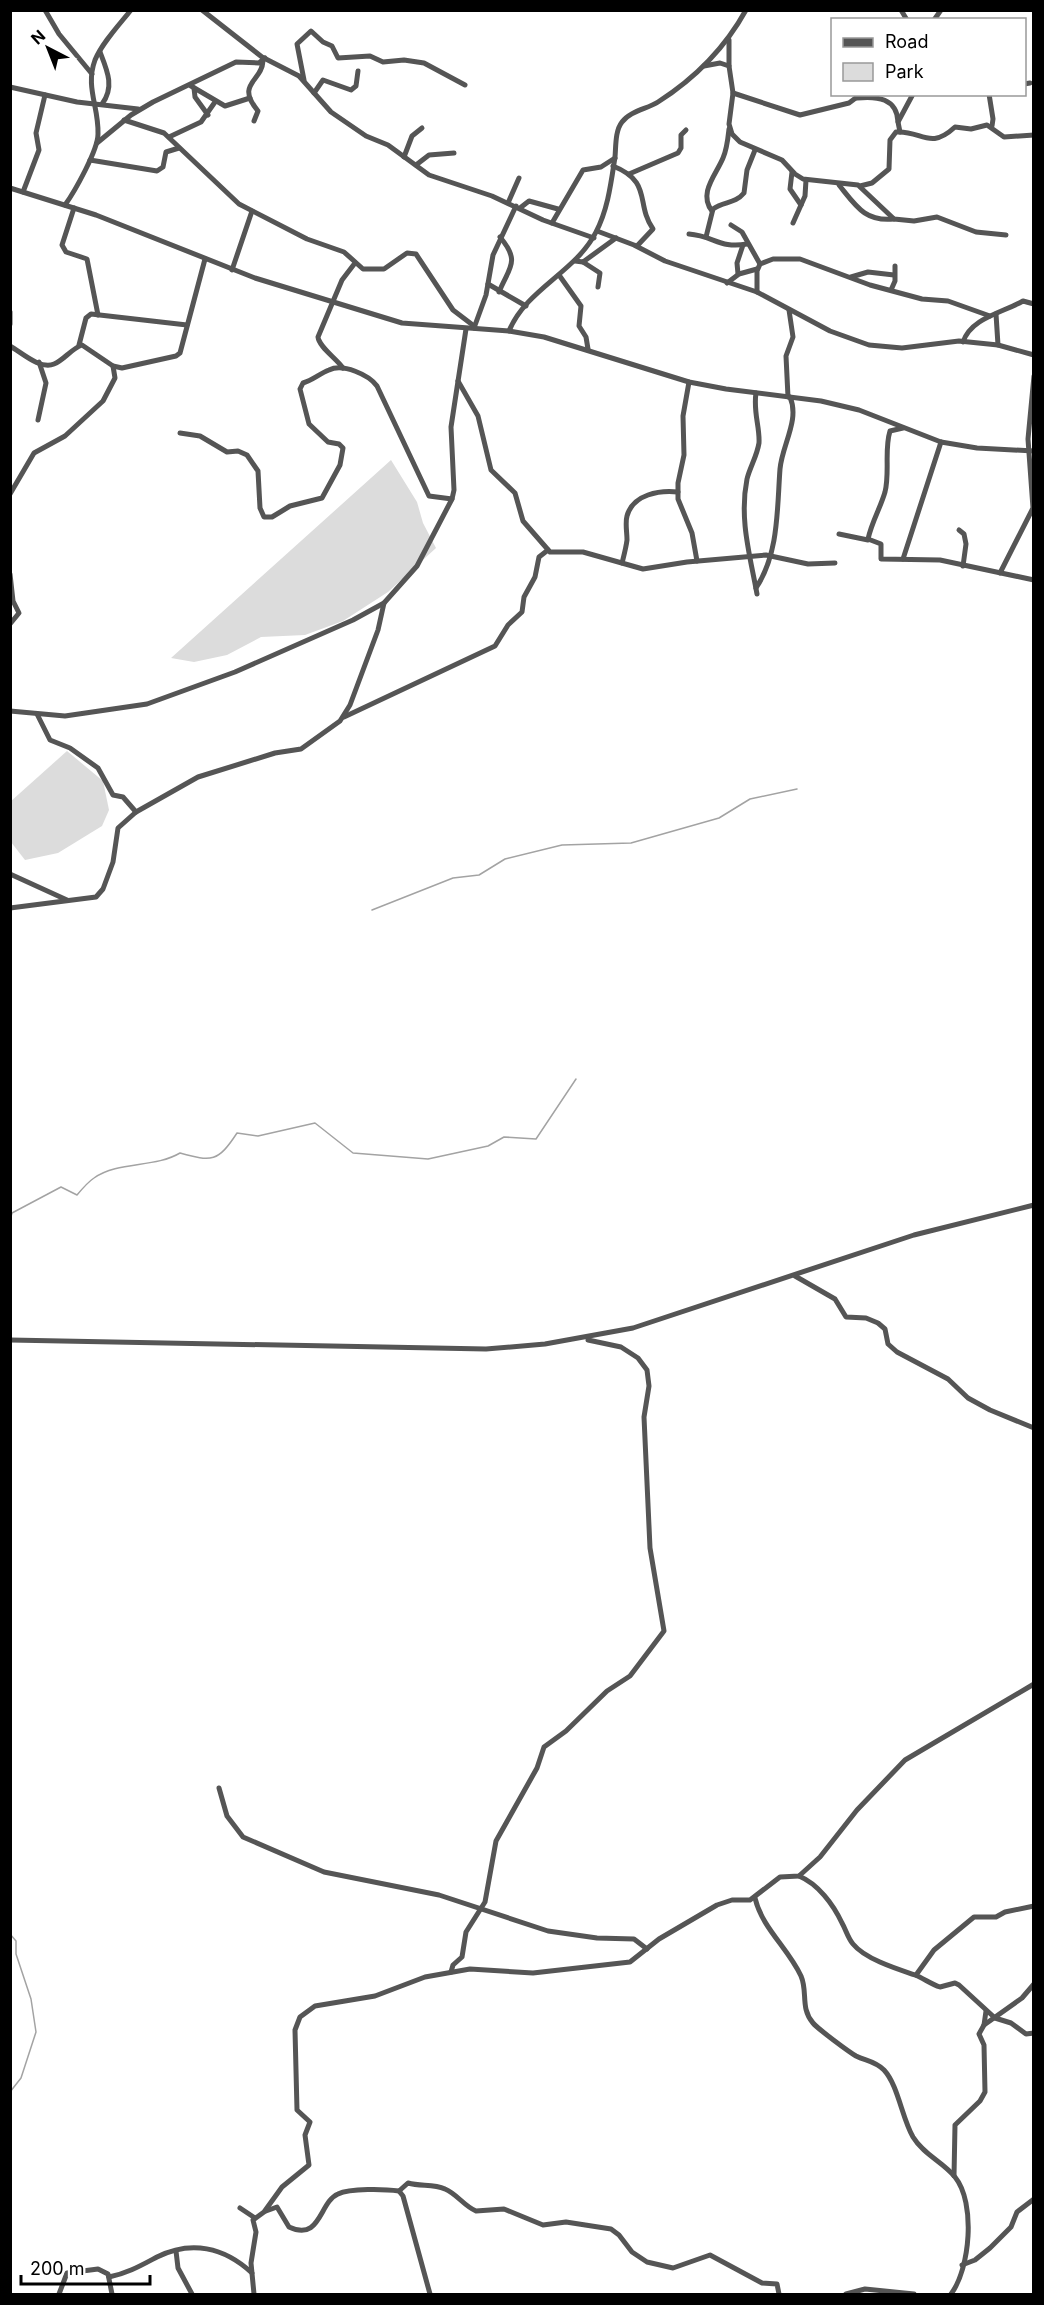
<svg xmlns="http://www.w3.org/2000/svg" width="1044" height="2305" font-family="Inter,sans-serif">
  <rect width="100%" height="100%" fill="#fff"/>
  <!-- green -->
  <g fill="#dcdcdc">
    <polygon points="391,460 417,502 423,523 436,548 388,592 343,621 305,635 261,637 227,655 194,662 171,658"/>
    <polygon points="67,751 103,781 109,810 102,826 58,853 25,860 11,842 10,802"/>
  </g>
  <g fill="none" stroke-linecap="round" stroke-linejoin="round">
    <!-- stream -->
    <g stroke="#a3a3a3" stroke-width="1.5">
      <polyline points="372,910 453,878 479,875 505,859 562,845 631,843 719,818 750,799 797,789"/>
      <path d="M10,1220l2,-7 49,-26 16,8c5,-6 11,-13 17,-17 24,-17 61,-10 86,-25 32,9 38,9 57,-20l21,3 57,-13 38,30 75,6 60,-13 16,-9 32,2 40,-60"/>
      <polyline points="10,1934 16,1941 16,1954 31,1999 36,2032 21,2078 10,2092"/>
    </g>
    <!-- minor -->
    <g stroke="#555" stroke-width="5">
      <polyline points="45,10 59,34 92,74"/>
      <polyline points="202,10 262,57 299,76 331,112 366,136 388,145 429,175 492,196 543,220 594,238"/>
      <polyline points="901,10 907,20"/>
      <polyline points="934,20 941,10"/>
      <polyline points="729,40 729,66 733,93 729,124 732,134 740,142 782,160 795,174 803,179 858,185 894,219 914,221 937,217 976,232 1006,235"/>
      <path d="M100,52c7,18 15,35 2,52"/>
      <polyline points="704,66 720,63 729,66"/>
      <polyline points="304,80 297,44 311,31 323,42 332,46 338,58 370,56 383,62 404,60 424,63 465,85"/>
      <polyline points="1024,84 1030,83"/>
      <polyline points="191,86 225,106 250,98"/>
      <polyline points="10,87 77,102 138,109"/>
      <polyline points="194,88 195,97 208,115"/>
      <polyline points="314,93 323,80 351,90 356,86 358,71"/>
      <polyline points="733,93 800,115 849,103 861,94"/>
      <polyline points="989,94 993,119 992,126"/>
      <path d="M857,98c20,-2 40,0 41,24"/>
      <polyline points="124,120 164,133 239,204 307,239 344,252 363,269 384,269 407,253 416,254 453,310 474,326"/>
      <path d="M254,121l4,-10c-23,-28 4,-29 5,-50"/>
      <polyline points="900,132 898,122 913,94"/>
      <polyline points="169,137 201,122 215,102"/>
      <polyline points="97,143 131,115 153,102 236,62 259,63 265,58"/>
      <polyline points="404,157 412,136 422,128"/>
      <polyline points="90,160 157,171 163,167 166,152 179,148"/>
      <polyline points="416,165 429,155 454,153"/>
      <path d="M613,166c40,16 22,37 40,63l-16,17"/>
      <polyline points="792,172 790,189 801,205"/>
      <polyline points="629,174 678,153 681,148 681,135 686,130"/>
      <path d="M839,185c17,21 26,37 55,34"/>
      <path d="M860,186l12,-3 17,-14 1,-29 6,-8c26,-2 33,19 59,-5l16,2 16,-4 17,12 30,-2"/>
      <polyline points="10,188 96,215 255,278 402,323 509,331 544,337 689,382 726,389 821,401 859,410 941,442 977,448 1034,451"/>
      <polyline points="23,192 39,150 36,133 45,95"/>
      <polyline points="508,203 519,178"/>
      <path d="M65,205c10,-14 33,-55 33,-71 1,-27 -13,-47 -3,-74 7,-17 24,-35 36,-50"/>
      <polyline points="74,208 62,245 66,252 87,259 98,315"/>
      <polyline points="520,208 529,201 558,209"/>
      <path d="M712,211c-14,-18 4,-36 11,-53 4,-9 5,-20 6,-29"/>
      <polyline points="552,223 583,170 601,167 615,158"/>
      <polyline points="793,223 805,196 806,180"/>
      <polyline points="731,225 742,232 760,264"/>
      <polyline points="597,231 634,245 665,261 757,292 830,331 869,345 902,348 959,341 998,345 1034,355"/>
      <path d="M689,234c25,2 31,15 58,10"/>
      <path d="M706,237l7,-28c11,-8 22,-5 31,-16l3,-23 8,-20"/>
      <polyline points="575,261 583,262 616,238"/>
      <polyline points="583,262 600,273 598,287"/>
      <polyline points="232,270 252,211"/>
      <polyline points="738,274 737,263 743,245"/>
      <polyline points="559,275 581,306 579,326 586,337 588,349"/>
      <polyline points="851,277 868,272 894,275"/>
      <polyline points="727,283 739,274 757,269"/>
      <polyline points="488,284 526,306"/>
      <polyline points="891,290 895,281 895,266"/>
      <path d="M499,292c10,-25 22,-30 1,-55"/>
      <polyline points="757,292 757,271 760,264 773,259 800,259 870,285 922,299 948,301 990,316"/>
      <polyline points="10,312 10,324"/>
      <polyline points="996,314 998,345"/>
      <polyline points="474,328 486,295 493,255 516,206"/>
      <path d="M509,331c17,-42 67,-59 87,-99 12,-23 15,-49 19,-75 1,-11 0,-26 7,-35 8,-11 25,-13 36,-20 36,-23 67,-54 88,-92"/>
      <path d="M963,342c8,-24 39,-29 60,-41l11,3"/>
      <polyline points="79,345 86,318 91,314 187,325"/>
      <path d="M10,346c11,6 30,24 44,18 10,-4 17,-15 28,-19l31,21 9,2 54,-12 4,-3 25,-94"/>
      <path d="M343,368c-7,-10 -24,-21 -25,-31l24,-57 13,-17"/>
      <polyline points="458,381 478,416 491,470 515,493 523,521 550,552 583,552 643,569 687,562 766,555 808,564 835,563"/>
      <polyline points="689,382 683,416 684,455 678,483 678,499 692,533 697,561"/>
      <path d="M756,393c-3,19 4,34 3,50 -2,13 -9,24 -12,36 -8,40 3,76 10,115"/>
      <polyline points="788,397 786,356 793,337 789,310"/>
      <polyline points="38,420 46,383 39,362"/>
      <path d="M903,428l-13,3c-6,19 0,41 -5,61 -5,17 -13,29 -17,47l13,5v15l59,1 94,20"/>
      <path d="M180,433l20,3 27,16 11,-1 9,4 11,16 2,37 4,9h8l18,-11 32,-8 18,-33 3,-17 -4,-4 -11,-2 -19,-18 -9,-35 3,-6c10,-3 16,-9 26,-13 14,-7 40,5 48,16l52,110 23,3"/>
      <polyline points="10,494 34,453 65,436 103,401 115,378 113,366"/>
      <polyline points="959,530 964,534 966,544 963,566"/>
      <polyline points="839,534 868,540"/>
      <polyline points="903,559 941,442"/>
      <path d="M622,563c2,-8 4,-15 5,-23 0,-8 -2,-17 0,-24 6,-22 33,-26 51,-24"/>
      <polyline points="1000,573 1033,508 1028,439 1034,376"/>
      <polyline points="10,574 13,601 19,613 10,624"/>
      <path d="M756,588c23,-35 21,-79 24,-119 2,-24 20,-49 10,-72"/>
      <polyline points="10,711 65,716 147,704 235,672 353,620 384,603 417,566 452,499 454,490 451,427 466,329"/>
      <polyline points="37,714 50,740 70,748 98,768 113,795 123,797 136,812"/>
      <polyline points="344,717 495,646 508,625 522,612 524,597 535,577 539,557 548,550"/>
      <polyline points="10,874 67,900"/>
      <polyline points="10,908 96,897 103,889 113,862 118,828 136,812 198,777 275,753 301,749 340,721 350,705 378,630 384,603"/>
      <polyline points="795,1276 835,1299 846,1317 866,1318 878,1323 885,1329 888,1344 897,1352 948,1379 968,1398 990,1410 1034,1428"/>
      <polyline points="10,1340 486,1349 545,1344 633,1328 914,1235 1034,1205"/>
      <polyline points="219,1788 227,1816 243,1837 324,1872 439,1895 548,1931 597,1938 634,1939 647,1949"/>
      <path d="M799,1876c19,8 34,28 43,47 4,7 6,15 11,21 12,15 44,25 62,31 8,3 16,9 25,12l15,-4 4,2 36,33 16,5 15,11 8,-1"/>
      <path d="M755,1898c7,30 33,50 46,78 7,16 -1,32 12,47 5,6 36,29 43,33 10,5 19,5 28,14 14,15 18,48 29,67 11,18 30,25 42,40 21,26 15,92 -4,117"/>
      <polyline points="451,1972 453,1965 462,1957 466,1932 485,1902 496,1841 537,1768 544,1747 566,1731 607,1691 630,1676 664,1631 650,1548 644,1417 649,1386 647,1370 638,1358 621,1347 588,1340"/>
      <polyline points="916,1975 934,1950 974,1917 996,1917 1005,1912 1034,1906"/>
      <polyline points="984,2025 1022,1998 1034,1984"/>
      <polyline points="954,2176 955,2125 980,2101 985,2092 984,2045 979,2034 984,2025 986,2011"/>
      <path d="M399,2191l9,-8c13,4 25,0 37,6 12,5 19,17 31,22l28,-2 39,16 23,-3 45,7 8,6 13,17 15,10 26,6 37,-13 52,28 15,1 2,10"/>
      <polyline points="240,2208 255,2218"/>
      <path d="M266,2211l11,-4 12,20c32,15 30,-25 49,-33 12,-6 47,-5 61,-3l4,5 27,98"/>
      <polyline points="176,2251 178,2268 192,2294"/>
      <polyline points="962,2265 975,2260 990,2248 1011,2227 1017,2212 1034,2199"/>
      <path d="M109,2277c19,-4 31,-11 48,-20 34,-17 67,-10 95,16"/>
      <polyline points="59,2294 67,2273 98,2269 108,2274 112,2294"/>
      <polyline points="254,2294 251,2263 256,2232 253,2220 264,2212 282,2187 309,2165 305,2135 310,2122 297,2110 295,2030 300,2017 315,2006 375,1996 425,1977 470,1969 533,1973 630,1962 659,1939 717,1905 732,1900 750,1900 780,1877 799,1876 820,1857 857,1810 905,1760 1034,1684"/>
      <polyline points="846,2294 865,2289 914,2294"/>
    </g>
  </g>
  <!-- border -->
  <rect width="1044" height="2305" fill="none" stroke="#000000" stroke-width="24"/>
  <!-- legend -->
  <rect x="831" y="18" width="195" height="78" fill="#ffffff" stroke="#999999" stroke-width="1.5"/>
  <rect x="843" y="38" width="30" height="9" fill="#555555" stroke="#999999" stroke-width="1.5"/>
  <text x="885" y="48" font-size="18" fill="#000000">Road</text>
  <rect x="843" y="63" width="30" height="18" fill="#dcdcdc" stroke="#999999" stroke-width="1.5"/>
  <text x="885" y="78" font-size="18" fill="#000000">Park</text>
  <!-- north arrow -->
  <g transform="translate(48 48) rotate(318)" stroke="#ffffff" stroke-width="4.5" paint-order="stroke">
  <path d="M0-4.5L10 22L0 15L-10 22Z" fill="#000000"/>
  <text y="-9" font-size="16" font-weight="bold" text-anchor="middle" fill="#000000">N</text>
  </g>
  <!-- scale -->
  <path d="M21 2275v9h129v-9" fill="none" stroke="#000000" stroke-width="3"/>
  <text x="30" y="2275" font-size="18" fill="#000000" stroke="#ffffff" stroke-width="4.5" paint-order="stroke">200 m</text>
</svg>
